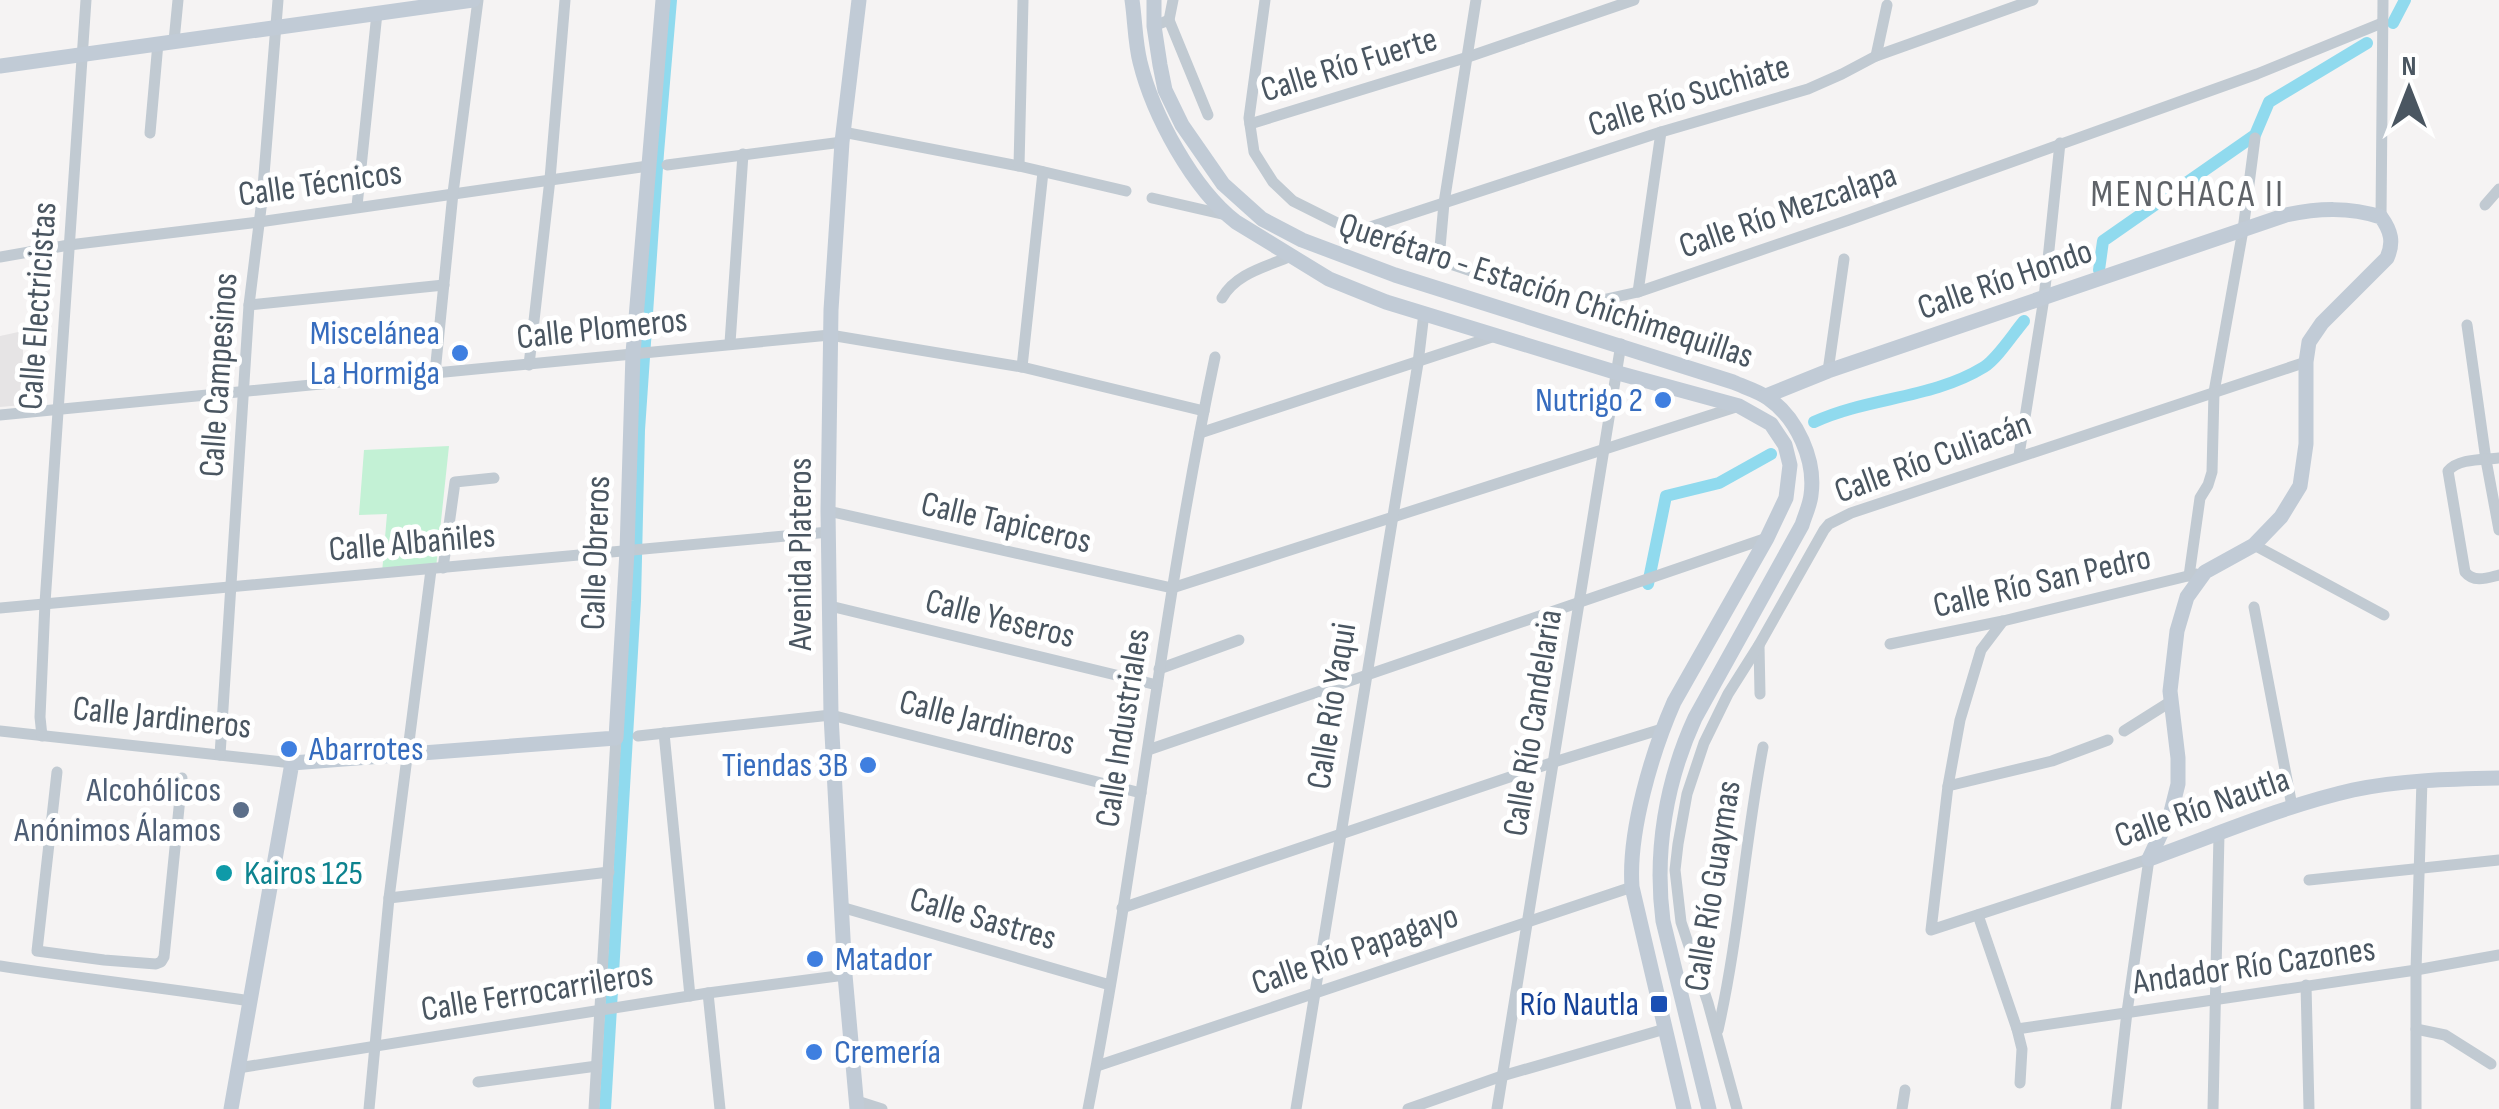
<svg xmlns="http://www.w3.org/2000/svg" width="2499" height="1109" font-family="'Sofia Sans Condensed',sans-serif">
  <rect width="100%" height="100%" fill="#f5f3f3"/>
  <!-- education -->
  <polygon fill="#e6e4e5" points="23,331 23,405 0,407 0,336"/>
  <!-- green -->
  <polygon fill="#c3f1d5" points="449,446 436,568 382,573 387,514 359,515 364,450"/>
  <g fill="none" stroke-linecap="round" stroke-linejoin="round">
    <!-- canal -->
    <g stroke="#90daee" stroke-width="12">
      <polyline points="2393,23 2405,0"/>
      <polyline points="2099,270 2103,241 2255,135 2269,102 2367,43"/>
      <path d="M1814,422c54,-25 118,-23 170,-55 13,-8 29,-33 40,-46"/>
      <polyline points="1648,584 1666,496 1719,483 1771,454"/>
      <polyline points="605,1109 635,601 639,430 658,153 671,0"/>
    </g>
    <!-- street -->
    <g stroke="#c1cad2" stroke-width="11">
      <polyline points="1265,0 1249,118 1254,152 1273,182 1293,201 1355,232 1504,282 1573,301 1593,302 1638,292 1849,220 2257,74 2382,23"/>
      <polyline points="1169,20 1173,0"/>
      <polyline points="1154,26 1169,20 1208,115"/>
      <polyline points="174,41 178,0"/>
      <polyline points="1876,56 1887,5"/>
      <polyline points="1250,124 1468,57 1634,0"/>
      <polyline points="843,132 1019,166 1126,191"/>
      <polyline points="150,133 158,43"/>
      <polyline points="667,165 842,142"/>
      <polyline points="1019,166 1023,0"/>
      <polyline points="1152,198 1226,215"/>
      <polyline points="2485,205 2499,189"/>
      <polyline points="357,206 377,13"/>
      <polyline points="2381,217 2383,0"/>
      <polyline points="1355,232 1661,132 1808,89 1842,74 1876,56 2033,0"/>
      <polyline points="0,257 69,245 259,222 648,166"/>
      <polyline points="1439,259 1444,203 1476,0"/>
      <polyline points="1638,292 1661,132"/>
      <path d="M1222,298c14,-25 44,-31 69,-42"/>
      <polyline points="249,305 444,285"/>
      <polyline points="2467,325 2486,460 2499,530"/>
      <polyline points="730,343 743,154"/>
      <polyline points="529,365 550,179 565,0"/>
      <polyline points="1022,367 1043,172"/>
      <polyline points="1828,371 1844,259"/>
      <polyline points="435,373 453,193 478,0"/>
      <polyline points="0,415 830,335 1022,367 1204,411"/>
      <polyline points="1200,433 1495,336"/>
      <polyline points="2019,455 2044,298 2060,143"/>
      <path d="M2499,458c-16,2 -40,0 -51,13l17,101c9,11 22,6 34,3"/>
      <polyline points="828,511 1172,588"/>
      <polyline points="2254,545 2384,615"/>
      <polyline points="443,568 455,482 494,478"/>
      <polyline points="2189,576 2200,498 2208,485 2212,472 2214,392 2243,230 2255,138"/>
      <polyline points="1172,588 1739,406"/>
      <polyline points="830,606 1157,685"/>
      <polyline points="2254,607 2292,806"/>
      <polyline points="0,608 829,532"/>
      <polyline points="2003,621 1981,650 1960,720 1948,786 1931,930 2149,859 2127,1012 2116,1109"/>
      <polyline points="1890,644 2003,621 2196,574"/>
      <polyline points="1759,645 1760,694"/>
      <polyline points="1159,669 1239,640"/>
      <polyline points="0,731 292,763"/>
      <polyline points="2124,731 2170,702"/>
      <polyline points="664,733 690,996"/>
      <polyline points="42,736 40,717 45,603 86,0"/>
      <polyline points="638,736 831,715 1141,793"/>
      <polyline points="1148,750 1767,538"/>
      <polyline points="220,755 249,305 262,200 278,0"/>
      <polyline points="57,772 37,951 104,960 156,964 161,962 164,957 182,778"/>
      <polyline points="1948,786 2052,761 2108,740"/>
      <polyline points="2309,880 2499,860"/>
      <polyline points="389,898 609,872"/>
      <polyline points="841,907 1110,985"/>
      <polyline points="1122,908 1554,762 1662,729"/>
      <polyline points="1978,915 2017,1029 2022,1049 2020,1083"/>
      <path d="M0,966c83,13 167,22 250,35"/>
      <polyline points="2306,985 2309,1109"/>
      <polyline points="708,993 720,1109"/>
      <polyline points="2017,1029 2416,970 2499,955"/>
      <polyline points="2416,1029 2445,1035 2491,1064"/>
      <path d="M1718,1030c21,-93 27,-189 45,-283"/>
      <polyline points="1097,1066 1632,887"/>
      <polyline points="238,1068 708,993 845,975"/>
      <polyline points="478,1082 597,1066"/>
      <polyline points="857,1101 882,1109"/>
      <polyline points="369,1109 389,898 431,570"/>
      <polyline points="594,1109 616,738"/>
      <path d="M1088,1109c49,-250 74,-503 127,-752"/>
      <polyline points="1296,1109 1418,363 1424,313"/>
      <polyline points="1408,1109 1502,1076 1665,1029"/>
      <polyline points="1497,1109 1621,344"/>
      <polyline points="1737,1109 1708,1003 1681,922 1675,870 1678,844 1687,794 1704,743 1728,694 1759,645 1824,530 1829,524 1851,513 2306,362"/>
      <polyline points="1902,1109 1905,1090"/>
      <polyline points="2213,1109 2219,834"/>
      <polyline points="2416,1109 2416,970 2422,780"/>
    </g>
    <!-- secondary -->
    <g stroke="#c1cbd6" stroke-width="15">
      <path d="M1132,0c3,20 3,42 8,62 13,53 53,127 96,160l93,57 57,23 232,71 121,33 32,18 14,21 5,20 -4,33 -19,40 -93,164c-22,50 -46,130 -42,185l52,222"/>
      <path d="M1154,0v26l6,39 5,25 17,35 41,59 39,35 40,21 93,35 338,107c11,5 25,9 35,16 29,20 48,62 43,97 -1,10 -6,20 -9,30l-107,193c-29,63 -41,134 -32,203l46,188"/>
      <polyline points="0,66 473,0"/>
      <path d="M1766,396l62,-25 458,-156c33,-7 63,-8 95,2 10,14 13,25 6,41l-65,65 -13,19 -3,20v82l-6,42 -19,31 -27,28 -49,27 -18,25 -10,34 -7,60 8,67v26l-7,28 -22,47"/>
      <path d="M2149,859c67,-24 134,-53 204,-69 48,-10 97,-11 146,-12"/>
      <polyline points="231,1109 292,763 616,738 627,551 633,353 663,0"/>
      <polyline points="857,1109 845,975 831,715 828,511 831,310 842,142 859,0"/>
    </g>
  </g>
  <!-- markers -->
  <g fill="#3f7fe0" stroke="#fff" stroke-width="4">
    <circle cx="460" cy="353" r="10"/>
    <circle cx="1663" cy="400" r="10"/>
    <circle cx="289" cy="749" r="10"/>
    <circle cx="868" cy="765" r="10"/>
    <circle cx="815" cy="959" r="10"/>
    <circle cx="814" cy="1052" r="10"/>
  </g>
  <circle fill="#5c6f8a" stroke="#fff" stroke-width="4" cx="241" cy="810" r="10"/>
  <circle fill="#0f9aa8" stroke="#fff" stroke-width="4" cx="224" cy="873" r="10"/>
  <rect fill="#1a4fb4" stroke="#fff" stroke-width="4" x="1649" y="994" width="20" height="20" rx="5"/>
  <g text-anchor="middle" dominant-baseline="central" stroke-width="10" stroke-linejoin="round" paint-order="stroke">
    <!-- street labels -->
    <g font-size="35" fill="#4a5661" stroke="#fff">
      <text transform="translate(1349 65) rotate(-17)">Calle Río Fuerte</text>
      <text transform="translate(1689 96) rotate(-17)">Calle Río Suchiate</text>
      <text transform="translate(320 184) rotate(-8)">Calle Técnicos</text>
      <text transform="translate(1788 211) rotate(-19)">Calle Río Mezcalapa</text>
      <text transform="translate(2005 280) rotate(-19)">Calle Río Hondo</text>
      <text transform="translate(1546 291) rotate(18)">Querétaro - Estación Chichimequillas</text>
      <text transform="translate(38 306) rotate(-86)">Calle Electricistas</text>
      <text transform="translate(602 329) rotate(-6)">Calle Plomeros</text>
      <text transform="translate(219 375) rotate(-86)">Calle Campesinos</text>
      <text transform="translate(1933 458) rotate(-20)">Calle Río Culiacán</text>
      <text transform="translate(1006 523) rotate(13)">Calle Tapiceros</text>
      <text transform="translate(412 543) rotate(-5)">Calle Albañiles</text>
      <text transform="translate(596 553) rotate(-88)">Calle Obreros</text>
      <text transform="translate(800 554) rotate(-90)">Avenida Plateros</text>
      <text transform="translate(2042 582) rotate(-13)">Calle Río San Pedro</text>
      <text transform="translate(1000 619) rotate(14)">Calle Yeseros</text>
      <text transform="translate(1332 706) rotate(-81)">Calle Río Yaqui</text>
      <text transform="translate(162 718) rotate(6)">Calle Jardineros</text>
      <text transform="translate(987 723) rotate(14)">Calle Jardineros</text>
      <text transform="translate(1533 723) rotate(-81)">Calle Río Candelaria</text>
      <text transform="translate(1123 728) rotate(-81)">Calle Industriales</text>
      <text transform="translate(2202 808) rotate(-19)">Calle Río Nautla</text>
      <text transform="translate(1713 886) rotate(-81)">Calle Río Guaymas</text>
      <text transform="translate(983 919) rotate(16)">Calle Sastres</text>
      <text transform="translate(1355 950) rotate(-19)">Calle Río Papagayo</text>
      <text transform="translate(2254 966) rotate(-8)">Andador Río Cazones</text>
      <text transform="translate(537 992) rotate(-9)">Calle Ferrocarrileros</text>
    </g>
    <!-- shop labels -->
    <g font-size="35" fill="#366cbe" stroke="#fff" text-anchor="end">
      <text x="440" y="333">Miscelánea<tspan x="440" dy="40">La Hormiga</tspan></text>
      <text x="1643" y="400">Nutrigo 2</text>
      <text x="309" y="749" text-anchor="start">Abarrotes</text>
      <text x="848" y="765">Tiendas 3B</text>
      <text x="835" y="959" text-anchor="start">Matador</text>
      <text x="834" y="1052" text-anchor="start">Cremería</text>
    </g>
    <!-- service labels -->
    <g font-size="35" fill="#4e5e75" stroke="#fff" text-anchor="end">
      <text x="221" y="790">Alcohólicos<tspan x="221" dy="40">Anónimos Álamos</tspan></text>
    </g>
    <!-- culture labels -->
    <g font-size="35" fill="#0d838f" stroke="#fff" text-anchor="start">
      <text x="244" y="873">Kairos 125</text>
    </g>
    <!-- transit labels -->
    <g font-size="35" fill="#164399" stroke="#fff" text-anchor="end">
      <text x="1639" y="1004">Río Nautla</text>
    </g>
    <!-- neighbourhood labels -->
    <g font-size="38" letter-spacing="2.5" fill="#5f6368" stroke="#fff">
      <text x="2188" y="194">MENCHACA II</text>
    </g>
  </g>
  <!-- north arrow -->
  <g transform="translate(2409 90)" stroke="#ffffff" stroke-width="8" paint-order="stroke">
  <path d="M0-8L18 38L0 25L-18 38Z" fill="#4a5661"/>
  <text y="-15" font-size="28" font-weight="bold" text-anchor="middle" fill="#4a5661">N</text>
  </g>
</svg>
